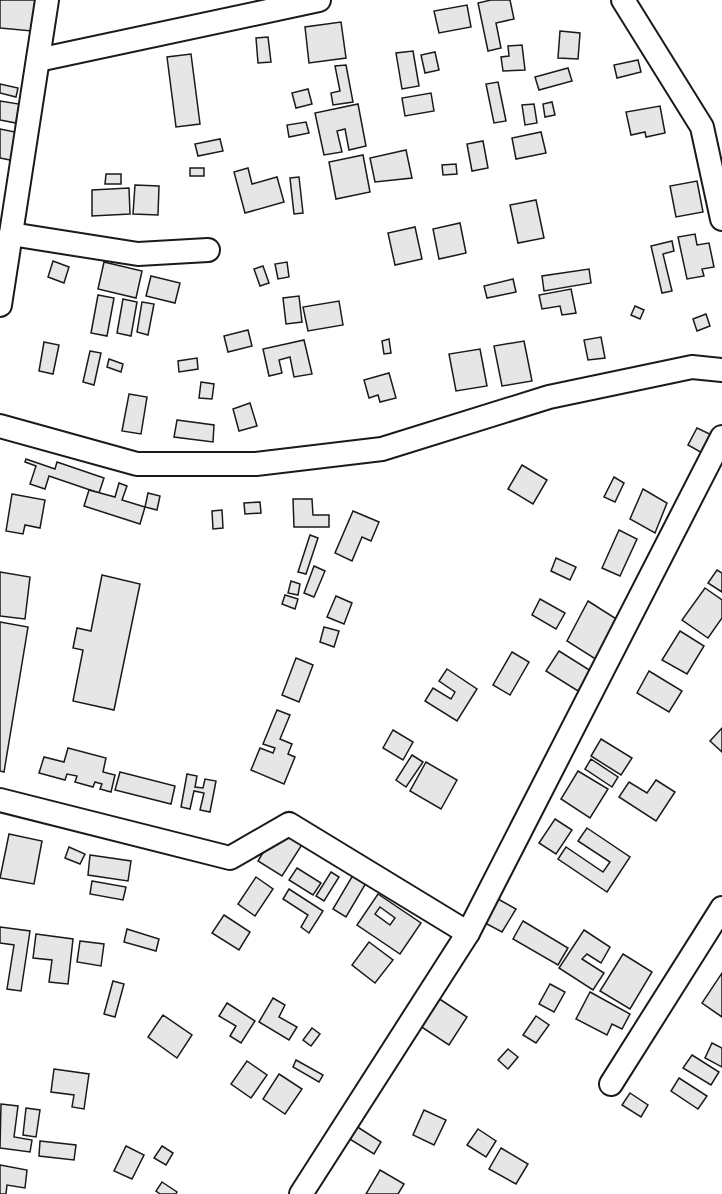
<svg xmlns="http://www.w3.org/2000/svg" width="722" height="1194" font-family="Karla,sans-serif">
  <rect width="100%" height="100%" fill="#fff"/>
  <!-- building -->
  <g fill="#e6e6e6" stroke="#1a1a1a" stroke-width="1.5" fill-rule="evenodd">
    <polygon points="0,0 35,0 32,31 0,28"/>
    <polygon points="491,0 510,0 514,19 496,23 501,48 488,51 478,3"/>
    <polygon points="467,5 471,27 439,33 434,11"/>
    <polygon points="341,22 346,58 309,63 305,27"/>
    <polygon points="560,31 580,33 578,59 558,58"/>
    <polygon points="268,37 271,62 258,63 256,38"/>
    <polygon points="522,45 525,70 503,71 501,57 509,56 508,46"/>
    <polygon points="413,51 419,86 402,89 396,53"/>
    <polygon points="435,52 439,70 425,73 421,55"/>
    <polygon points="191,54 200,124 176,127 167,57"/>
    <polygon points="638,60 641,72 617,78 614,65"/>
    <polygon points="346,65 353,102 333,105 331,93 340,91 335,66"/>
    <polygon points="568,68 572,81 539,90 535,77"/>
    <polygon points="498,82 506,121 494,123 486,84"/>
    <polygon points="0,84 18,88 16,97 0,93"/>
    <polygon points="308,89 312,104 296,108 292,93"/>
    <polygon points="431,93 434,111 405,116 402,98"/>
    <polygon points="0,101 19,104 16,123 0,120"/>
    <polygon points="552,102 555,115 545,117 543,104"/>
    <polygon points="358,104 366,146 349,150 345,129 337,131 342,152 324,155 315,113"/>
    <polygon points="534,104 537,123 525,125 522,105"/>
    <polygon points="660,106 665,133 646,137 645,132 631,135 626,112"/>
    <polygon points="306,122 309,133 289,137 287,125"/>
    <polygon points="0,129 20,133 15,161 0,158"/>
    <polygon points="541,132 546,153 516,159 512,138"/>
    <polygon points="220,139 223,151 198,156 195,144"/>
    <polygon points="483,141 488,168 472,171 467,144"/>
    <polygon points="406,150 412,178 375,182 370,158"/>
    <polygon points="363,155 370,192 336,199 329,162"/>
    <polygon points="456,164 457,174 443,175 442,165"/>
    <rect x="190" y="168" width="14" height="8"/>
    <polygon points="248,168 252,184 277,177 284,202 245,213 234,172"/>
    <polygon points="106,174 121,174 121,184 105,184"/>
    <polygon points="299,177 303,213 294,214 290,178"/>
    <polygon points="697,181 703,212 676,217 670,186"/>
    <polygon points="135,185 159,186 158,215 133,214"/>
    <polygon points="129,188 130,214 92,216 92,190"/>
    <polygon points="536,200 544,238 518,243 510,205"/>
    <polygon points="460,223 466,253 439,259 433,229"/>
    <polygon points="415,227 422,259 395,265 388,233"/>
    <polygon points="695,234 697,245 709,243 714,267 702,269 704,276 687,279 678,237"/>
    <polygon points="672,241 674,251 663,254 672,291 662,293 651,246"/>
    <polygon points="53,261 69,267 64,283 48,277"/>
    <polygon points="104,262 142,271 136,298 98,289"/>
    <polygon points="287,262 289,277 278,279 275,264"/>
    <polygon points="263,266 269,283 260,286 254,269"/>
    <polygon points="589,269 591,283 544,291 542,276"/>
    <polygon points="151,276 180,283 175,303 146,296"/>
    <polygon points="513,279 516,292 487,298 484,286"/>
    <polygon points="571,289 576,313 562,315 560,306 542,309 539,295"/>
    <polygon points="98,295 114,298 107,336 91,333"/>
    <polygon points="299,296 302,322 286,324 283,298"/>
    <polygon points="123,299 137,302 131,336 117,333"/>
    <polygon points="339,301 343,325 308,331 303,307"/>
    <polygon points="142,302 154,304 148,335 137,332"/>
    <polygon points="635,306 644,310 640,319 631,315"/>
    <polygon points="706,314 710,326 697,331 693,319"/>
    <polygon points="248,330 252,346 228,352 224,336"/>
    <polygon points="601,337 605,358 588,360 584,340"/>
    <polygon points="389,339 391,353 384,354 382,341"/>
    <polygon points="304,340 312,374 294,377 290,357 279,360 282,373 269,376 263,349"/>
    <polygon points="524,341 532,381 502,386 494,346"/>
    <polygon points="44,342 59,345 53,374 39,371"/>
    <polygon points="480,349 487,386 456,391 449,354"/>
    <polygon points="90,351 101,353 94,385 83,382"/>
    <polygon points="197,358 198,369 179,372 178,361"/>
    <polygon points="109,359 123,364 121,372 107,367"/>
    <polygon points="389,373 396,398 380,402 378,395 369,398 364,380"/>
    <polygon points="201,382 214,384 212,399 199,398"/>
    <polygon points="129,394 147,397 141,434 122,431"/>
    <polygon points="250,403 257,426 239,431 233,409"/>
    <polygon points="177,420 214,425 213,442 174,437"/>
    <polygon points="697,428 714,436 704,454 688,445"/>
    <polygon points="26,459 55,469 57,462 104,478 99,493 49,476 45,489 30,484 36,466 25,462"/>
    <polygon points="522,465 547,480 533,504 508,489"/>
    <polygon points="614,477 624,483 615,502 604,497"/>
    <polygon points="119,483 127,486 122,500 145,507 140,524 84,506 89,490 115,497"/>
    <polygon points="643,489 667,503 655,533 630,519"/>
    <polygon points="148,493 160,496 157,510 145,507"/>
    <polygon points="12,494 45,500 40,528 25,525 23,534 6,531"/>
    <polygon points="293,499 312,499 313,515 329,515 329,527 294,527"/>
    <polygon points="260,502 261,513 245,514 244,503"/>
    <polygon points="222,510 223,528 213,529 212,511"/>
    <polygon points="353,511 379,522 371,541 362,537 352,561 335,553"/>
    <polygon points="619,530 637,539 620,576 602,568"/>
    <polygon points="310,535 318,538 306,574 298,572"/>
    <polygon points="556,558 576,567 570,580 551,571"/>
    <polygon points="314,566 325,571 314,597 304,593"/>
    <polygon points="717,570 722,573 722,592 708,583"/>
    <polygon points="0,572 30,577 25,619 0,616"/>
    <polygon points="102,575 140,584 114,710 73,701 83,650 73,648 77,628 91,631"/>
    <polygon points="291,581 300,584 298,595 288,593"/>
    <polygon points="705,588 722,600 722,618 708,638 682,620"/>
    <polygon points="285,595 298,599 295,609 282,604"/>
    <polygon points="336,596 352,603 344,624 327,617"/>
    <polygon points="540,599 565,613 556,629 532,615"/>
    <polygon points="588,601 618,620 597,660 567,641"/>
    <polygon points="0,622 28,627 4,772 0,771"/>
    <polygon points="324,627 339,631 334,647 320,642"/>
    <polygon points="680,631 704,646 687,674 662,660"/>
    <polygon points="559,651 591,671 578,691 546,671"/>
    <polygon points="512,652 529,662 510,695 493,685"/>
    <polygon points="296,658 313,665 299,702 282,695"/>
    <polygon points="447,669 477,689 457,721 425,701 433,688 451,699 455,692 439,681"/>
    <polygon points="649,671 682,691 669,712 637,693"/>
    <polygon points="277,710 290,715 280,739 292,744 288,754 295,757 284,784 251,770 260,748 273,753 275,748 263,744"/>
    <polygon points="722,728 722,752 710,741"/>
    <polygon points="393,730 413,742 403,760 383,748"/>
    <polygon points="601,739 632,758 621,775 591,756"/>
    <polygon points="68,748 106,758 103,772 115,775 111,792 100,789 102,784 95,782 93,787 75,782 77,776 67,774 65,780 39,773 44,757 64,762"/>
    <polygon points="412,755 423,762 406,787 396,780"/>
    <polygon points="591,759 618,777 612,787 585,769"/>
    <polygon points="426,762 457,780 441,809 410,791"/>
    <polygon points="578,771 608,789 590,818 561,799"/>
    <polygon points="120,772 175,786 171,804 115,790"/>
    <polygon points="187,774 197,776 195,787 203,788 205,779 216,781 210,812 200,810 204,793 194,791 190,809 181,807"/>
    <polygon points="656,780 675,792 656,821 619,797 629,782 647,793"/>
    <polygon points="555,819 572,830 556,854 539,843"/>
    <polygon points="587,828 630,857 607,892 558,859 566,847 603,872 610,862 578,841"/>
    <polygon points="284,831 303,843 282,876 258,861 271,839"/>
    <polygon points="9,834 42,841 34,884 0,878"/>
    <polygon points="69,847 85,854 80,864 65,858"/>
    <polygon points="90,855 131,861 128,881 88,875"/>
    <polygon points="297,868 321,883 313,895 289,880"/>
    <polygon points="331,872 339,877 324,901 316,896"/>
    <polygon points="353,875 366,883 346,917 333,909"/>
    <polygon points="256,877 273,889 255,916 238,904"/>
    <polygon points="92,881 126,887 123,900 90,894"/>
    <polygon points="289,889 323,911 309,933 301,927 308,915 283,899"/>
    <path d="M378,894l43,29 -21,31 -43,-29zM380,907l15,11 -5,7 -15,-11z"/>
    <polygon points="498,899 516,909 502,932 485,923"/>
    <polygon points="224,915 250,932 239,950 212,933"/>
    <polygon points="523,921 568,948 558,965 513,939"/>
    <polygon points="0,927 30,931 21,991 7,989 14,945 0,943"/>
    <polygon points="127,929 159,939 156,951 124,942"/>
    <polygon points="584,930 610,947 601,963 587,954 582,959 604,973 593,990 559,968"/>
    <polygon points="36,934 73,939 68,984 49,982 52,960 33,958"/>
    <polygon points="80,941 104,944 101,966 77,962"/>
    <polygon points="369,942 393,960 375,983 352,965"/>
    <polygon points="623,954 652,972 630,1009 600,991"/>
    <polygon points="722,973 722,1017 702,1003"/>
    <polygon points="113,981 124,984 115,1017 104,1014"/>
    <polygon points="550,984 565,992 554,1012 539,1004"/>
    <polygon points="590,992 630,1014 622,1029 612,1024 607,1035 576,1019"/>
    <polygon points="273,998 285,1005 279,1017 297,1027 289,1040 259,1022"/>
    <polygon points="438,998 467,1017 449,1045 420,1026"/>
    <polygon points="227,1003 255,1021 241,1043 230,1036 236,1026 219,1016"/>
    <polygon points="163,1015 192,1035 177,1058 148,1037"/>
    <polygon points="536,1016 549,1025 536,1043 523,1035"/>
    <polygon points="312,1028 320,1034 311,1046 303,1040"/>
    <polygon points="712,1043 722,1048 722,1067 705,1058"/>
    <polygon points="508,1049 518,1057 508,1069 498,1060"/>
    <polygon points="692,1055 719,1072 711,1085 683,1068"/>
    <polygon points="296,1060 323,1075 319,1082 293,1067"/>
    <polygon points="247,1061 267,1075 251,1098 231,1084"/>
    <polygon points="54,1069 89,1074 84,1109 72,1107 74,1095 51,1092"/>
    <polygon points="279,1074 302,1089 285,1114 263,1099"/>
    <polygon points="679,1078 707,1096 698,1109 671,1091"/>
    <polygon points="630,1093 648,1105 641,1117 622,1105"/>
    <polygon points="1,1104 18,1106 14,1137 32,1140 30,1152 0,1148"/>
    <polygon points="26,1108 40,1110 36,1137 23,1135"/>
    <polygon points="424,1110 446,1120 434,1145 413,1135"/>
    <polygon points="356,1126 381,1142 374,1154 348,1138"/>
    <polygon points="478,1129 496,1141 486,1157 467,1145"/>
    <polygon points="40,1141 76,1145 74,1160 39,1156"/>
    <polygon points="126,1146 144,1155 132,1179 114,1171"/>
    <polygon points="162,1146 173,1153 166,1165 154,1158"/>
    <polygon points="501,1148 528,1164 516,1184 489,1169"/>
    <polygon points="0,1165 27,1170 25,1188 7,1185 6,1194 0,1194"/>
    <polygon points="380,1170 404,1184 398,1194 366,1194"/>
    <polygon points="162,1182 177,1192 176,1194 160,1194 156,1191"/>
  </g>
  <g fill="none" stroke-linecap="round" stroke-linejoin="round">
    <!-- minor casing -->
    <g stroke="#1a1a1a" stroke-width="26">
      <g id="minor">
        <polyline points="623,0 702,127 722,219"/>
        <polyline points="38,60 319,0"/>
        <polyline points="11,234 138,254 208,250"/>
        <polyline points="0,305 47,0"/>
        <polyline points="0,426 137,464 256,464 382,449 549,397 692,367 722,370"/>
        <polyline points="0,800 230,858 289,824 468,933"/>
        <polyline points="611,1084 722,908"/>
        <polyline points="301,1194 468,933 722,437"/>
      </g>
    </g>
    <!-- minor -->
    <use href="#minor" stroke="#fff" stroke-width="22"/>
  </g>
</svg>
